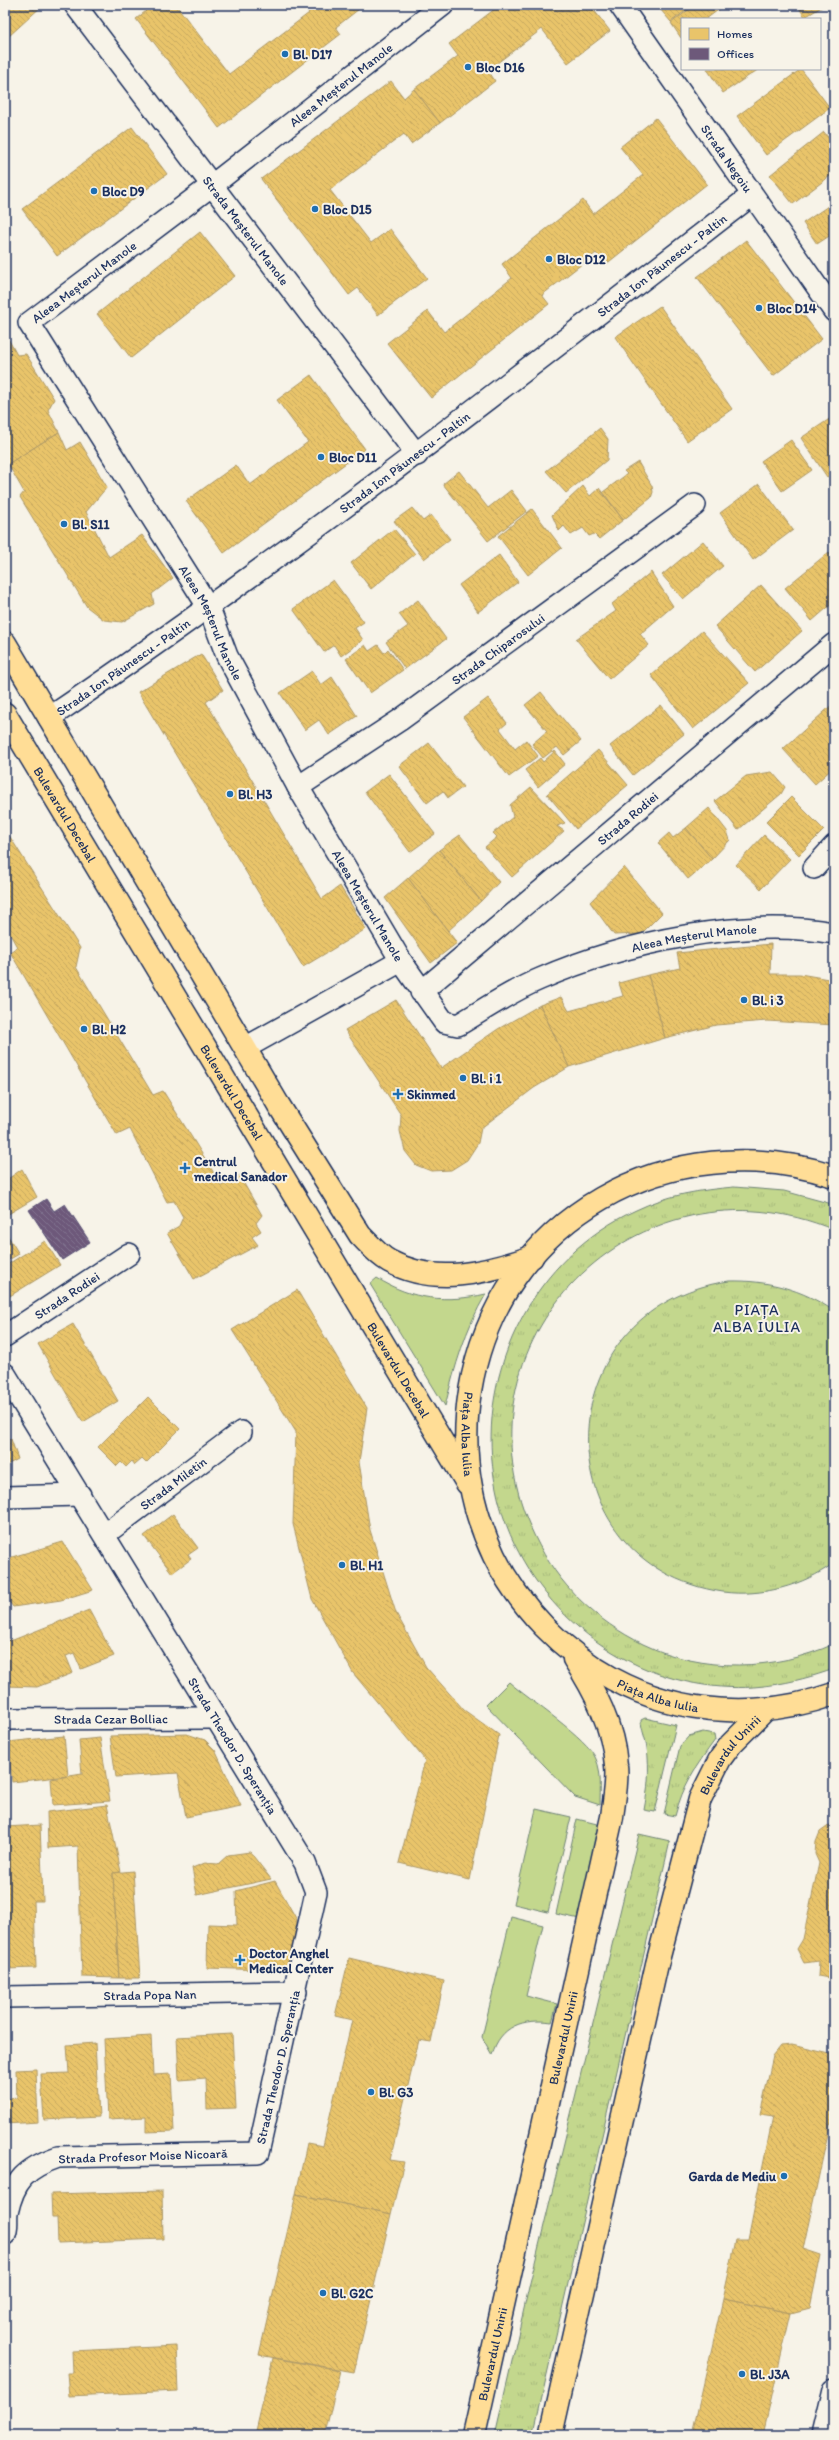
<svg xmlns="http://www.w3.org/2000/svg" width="839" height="2440" font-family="Itim,sans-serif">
  <defs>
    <pattern id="grass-tufts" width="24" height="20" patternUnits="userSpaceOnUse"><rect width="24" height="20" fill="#c3d78d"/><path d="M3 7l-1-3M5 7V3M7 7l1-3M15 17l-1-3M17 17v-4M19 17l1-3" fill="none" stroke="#a7b97c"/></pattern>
    <pattern id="homes-back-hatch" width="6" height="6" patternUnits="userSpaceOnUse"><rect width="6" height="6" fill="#e9c46a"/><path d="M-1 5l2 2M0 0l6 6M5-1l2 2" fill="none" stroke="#c7a95e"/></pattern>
    <pattern id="offices-back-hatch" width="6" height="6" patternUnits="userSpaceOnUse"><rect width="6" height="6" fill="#6d597a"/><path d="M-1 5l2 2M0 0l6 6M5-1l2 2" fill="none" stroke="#80738f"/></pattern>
  </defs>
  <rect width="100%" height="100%" fill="#f7f3e8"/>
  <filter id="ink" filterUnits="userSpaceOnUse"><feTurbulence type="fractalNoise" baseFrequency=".025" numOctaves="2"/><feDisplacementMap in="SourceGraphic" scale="8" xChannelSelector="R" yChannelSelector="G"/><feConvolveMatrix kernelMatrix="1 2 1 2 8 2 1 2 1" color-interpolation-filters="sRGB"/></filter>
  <g filter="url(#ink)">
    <!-- grass -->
    <g fill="url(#grass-tufts)" stroke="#6f8376">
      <path d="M734,1187l50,4 48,13 2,26c-196,-83 -393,114 -299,307 23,48 61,84 108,107 60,29 131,27 191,0v25c-42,15 -85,23 -130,16 -105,-15 -194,-101 -210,-208 -17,-109 41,-221 142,-267 31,-15 64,-20 98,-23z"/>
      <path d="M729,1281c38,-1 73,8 105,30v252c-31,23 -73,34 -111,29 -183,-27 -180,-284 6,-311z"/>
      <path d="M645,1718l31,7 -21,87 -11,-2c4,-21 6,-41 3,-62 -1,-9 -6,-19 -6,-28z"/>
      <path d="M703,1732l11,2 1,6c-19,26 -32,45 -40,76l-11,-2 16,-68 9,-10z"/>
      <polygon points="639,1834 670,1841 533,2435 495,2435 529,2287"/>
    </g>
    <!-- garden -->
    <g fill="#c3d78d" stroke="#6f8376">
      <path d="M377,1278c35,22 69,25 109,16 -21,35 -31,73 -41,112l-75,-122z"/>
      <path d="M509,1682c20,18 79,56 87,77 6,14 4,31 4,46l-25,-8 -89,-92z"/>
      <polygon points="536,1809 571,1817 548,1912 514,1904"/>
      <polygon points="577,1819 601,1825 580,1919 556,1914"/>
      <path d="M511,1917l32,8 -17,71 31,8 -5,18c-29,-4 -52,4 -60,33l-10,-18z"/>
    </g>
    <!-- homes -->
    <g fill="url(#homes-back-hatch)" stroke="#ab9766">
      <polygon points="5,5 43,5 8,37 5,34"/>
      <polygon points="141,5 176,5 229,74 309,13 304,5 356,5 359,9 336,27 341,34 219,128 136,19 146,11"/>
      <polygon points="500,5 590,5 610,31 568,63 542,29 488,70 495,81 440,123 414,89 458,56 449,44"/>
      <polygon points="666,5 693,5 671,22 660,9"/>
      <polygon points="695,5 725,5 706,19 682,19 681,38 671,23"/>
      <polygon points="797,5 825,5 805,17"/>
      <polygon points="707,69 759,69 723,93"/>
      <polygon points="801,69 830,108 766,155 737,116"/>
      <polygon points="391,81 404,98 414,89 440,123 411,144 404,134 330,190 371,243 390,229 427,278 378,315 358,288 349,295 261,179"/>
      <polygon points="656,118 707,184 605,265 596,253 542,295 549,304 431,398 387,343 428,311 444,332 512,278 502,264 583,200 593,214 643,175 620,147"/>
      <polygon points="132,127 167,174 57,256 22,209"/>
      <polygon points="824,132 834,145 834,173 793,204 770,175"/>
      <polygon points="834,202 834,233 817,244 803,223"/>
      <polygon points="200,232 235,276 131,358 97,314"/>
      <polygon points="746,240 822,339 773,376 697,277"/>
      <polygon points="660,306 732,409 687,441 615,337"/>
      <polygon points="5,333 17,355 26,354 54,399 48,410 59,432 8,464 5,459"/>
      <polygon points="311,375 365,449 224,553 186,501 236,465 250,485 308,442 277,400"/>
      <polygon points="834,416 834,473 827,477 801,438"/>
      <polygon points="600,428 608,439 607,460 566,493 546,471"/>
      <polygon points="59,432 67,450 80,442 107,487 86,512 109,557 142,535 173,578 152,594 154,604 122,622 104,620 87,607 20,497 24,492 8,464"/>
      <polygon points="791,440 812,470 782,491 761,461"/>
      <polygon points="638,462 652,486 653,492 651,498 623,520 603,492 627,474 624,471"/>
      <polygon points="459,471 488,508 511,490 527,511 488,541 443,484"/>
      <polygon points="759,484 793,530 753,560 720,513"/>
      <polygon points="583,486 590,496 599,488 623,520 599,539 594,534 589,536 583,528 571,535 564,526 559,531 552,515"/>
      <polygon points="412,508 423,521 431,515 450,539 424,559 394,521"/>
      <polygon points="532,509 562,548 528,575 498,536"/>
      <polygon points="394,529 415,554 371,589 351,563"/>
      <polygon points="703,541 723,566 683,599 662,575"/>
      <polygon points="829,552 834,558 834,602 812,621 785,588"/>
      <polygon points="499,555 518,582 478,612 459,585"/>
      <polygon points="651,572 673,606 640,634 649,645 609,679 576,639 616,611 612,604"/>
      <polygon points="333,580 364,622 355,628 363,640 341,656 334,645 324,652 293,609"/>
      <polygon points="761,585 802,631 755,672 715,626"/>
      <polygon points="418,600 446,639 405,669 386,642 408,626 399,614"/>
      <polygon points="702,631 749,683 693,729 651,675"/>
      <polygon points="365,645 369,651 378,645 384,653 388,649 403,670 370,693 346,659"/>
      <polygon points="201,654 223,690 206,702 322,899 340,886 366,929 303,967 138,692"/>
      <polygon points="312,671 321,685 332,677 357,716 329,735 319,720 305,730 280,693"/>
      <polygon points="541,692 581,741 564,755 557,747 543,758 532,744 547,731 525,705"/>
      <polygon points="488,698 507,723 500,729 515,749 526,740 538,756 509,777 463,717"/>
      <polygon points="834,703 834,767 815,784 783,749"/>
      <polygon points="661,705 684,734 633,775 610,746"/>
      <polygon points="429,743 463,787 448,798 443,791 427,803 399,766"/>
      <polygon points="598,750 628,785 576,829 547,794"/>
      <polygon points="555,751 565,764 538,787 525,770 540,758 543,762"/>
      <polygon points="772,772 785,787 781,794 738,830 715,801 746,776"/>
      <polygon points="389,774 435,834 410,852 365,792"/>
      <polygon points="531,787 565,823 557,826 564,831 512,877 485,847 497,837 493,833 513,817 510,805"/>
      <polygon points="791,797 824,830 799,855 766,822"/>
      <polygon points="709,808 727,831 730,840 712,859 686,828"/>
      <polygon points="686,828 712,859 688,879 658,843 669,833 673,838"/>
      <polygon points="5,829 80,948 76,967 153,1095 163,1091 222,1186 239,1175 262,1215 256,1223 261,1231 252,1237 258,1245 194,1279 167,1233 179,1226 183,1217 174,1201 167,1202 130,1129 117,1135 10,952 17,947 5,925"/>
      <polygon points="460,835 499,882 481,901 439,850"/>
      <polygon points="764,835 790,859 761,889 736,865"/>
      <polygon points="439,850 481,901 448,931 408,878"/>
      <polygon points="624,867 662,913 641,934 614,935 590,902"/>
      <polygon points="408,878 457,943 431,963 385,898"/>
      <polygon points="771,944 770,974 800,974 834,980 834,1025 767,1021 716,1025 665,1038 648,975 680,968 677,953"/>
      <polygon points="648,975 665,1038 569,1067 540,1005 561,997 569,1011 623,996 619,983"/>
      <polygon points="396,1000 441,1068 498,1029 540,1005 569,1067 534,1088 481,1128 478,1143 467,1160 451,1170 431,1171 416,1165 405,1151 400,1131 401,1115 345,1030"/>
      <polygon points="22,1169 37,1197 5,1216 5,1181"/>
      <polygon points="5,1231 19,1254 5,1262"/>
      <polygon points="45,1241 60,1265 5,1299 5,1266"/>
      <polygon points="297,1290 367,1408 359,1462 370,1530 396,1613 426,1667 464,1710 499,1735 470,1880 399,1863 425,1760 353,1673 312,1599 293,1524 296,1432 232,1330"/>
      <polygon points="73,1324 118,1401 83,1422 38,1344"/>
      <polygon points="148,1397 180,1429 146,1463 142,1459 135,1465 132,1461 126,1467 121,1462 117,1466 98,1447"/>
      <polygon points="11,1439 18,1459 5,1466 5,1440"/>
      <polygon points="173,1514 198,1548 188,1555 191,1559 172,1573 144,1536"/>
      <polygon points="63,1542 93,1590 61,1600 13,1607 5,1596 5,1559"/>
      <polygon points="89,1610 114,1656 81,1669 74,1653 66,1656 73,1673 37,1687 5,1686 5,1640 13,1640"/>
      <polygon points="187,1734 205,1740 215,1750 241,1806 186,1817 178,1773 116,1777 110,1736"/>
      <polygon points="64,1736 68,1776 12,1782 8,1742"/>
      <polygon points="100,1738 110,1801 53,1805 51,1779 82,1774 79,1740"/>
      <polygon points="107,1805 121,1872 113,1873 119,1978 82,1977 78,1846 48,1848 47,1812"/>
      <polygon points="834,1822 834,1979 818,1976 819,1961 804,1963 797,1949 803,1939 819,1863 815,1854 816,1842 820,1832"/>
      <polygon points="40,1825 43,1901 34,1901 36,1968 5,1969 5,1827"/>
      <polygon points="250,1852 271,1879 197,1895 192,1868 205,1863 218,1864 228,1855"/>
      <polygon points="133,1871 140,1978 119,1978 113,1873"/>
      <polygon points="275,1881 297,1920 294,1971 207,1968 208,1924 237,1925 236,1891"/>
      <polygon points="349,1958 444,1981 431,2042 419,2040 390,2160 404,2162 391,2214 296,2194 307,2143 323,2146 352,2020 335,2016"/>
      <polygon points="232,2034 236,2108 207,2109 206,2078 179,2080 177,2037"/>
      <polygon points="151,2036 153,2075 171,2074 174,2131 146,2132 146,2117 108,2119 104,2039"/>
      <polygon points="95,2043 99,2117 44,2120 41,2074 69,2073 67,2045"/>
      <polygon points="792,2045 834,2055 834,2125 830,2124 803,2249 821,2255 810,2308 791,2313 723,2299 736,2240 748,2240 773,2116 760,2114 773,2056 781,2046"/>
      <polygon points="36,2069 38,2122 5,2124 5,2099 17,2098 16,2070"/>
      <polygon points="162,2191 163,2239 58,2243 57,2218 52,2218 51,2194"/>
      <polygon points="296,2194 391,2214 354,2372 259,2355"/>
      <polygon points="723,2299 791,2313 763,2435 692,2435"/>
      <polygon points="176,2346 178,2391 69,2396 67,2373 73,2373 72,2351"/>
      <polygon points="273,2358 340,2370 325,2435 255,2435"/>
    </g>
    <!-- offices -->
    <polygon fill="url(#offices-back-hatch)" stroke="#544c72" points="46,1199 54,1211 65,1204 90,1242 62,1260 29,1210"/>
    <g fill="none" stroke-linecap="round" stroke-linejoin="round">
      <!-- street casing -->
      <g stroke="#1b2f5e" stroke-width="24">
        <g id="street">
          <path id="s1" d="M75,5l342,450"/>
          <path id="s2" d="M443,5l-232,181 -182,137 180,285 18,48 71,131 103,174 43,61 14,3c27,-16 53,-34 82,-46 85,-37 203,-62 294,-46"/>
          <path id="s3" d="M620,5l214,306"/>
          <path id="s4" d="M49,718c242,-164 472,-344 703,-523"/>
          <path id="s5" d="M298,787l102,-67 295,-215"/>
          <polyline points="814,868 834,846"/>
          <path id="s6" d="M421,992l413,-348"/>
          <polyline points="245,1048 401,961"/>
          <path id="s7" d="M5,1336l124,-82"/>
          <path id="s8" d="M5,1374l300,489 11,29 -58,261 -200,4c-32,11 -44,23 -51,56 -1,7 1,16 -2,21"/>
          <polyline points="5,1497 80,1495"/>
          <path id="s9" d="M105,1534l136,-102"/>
          <path id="s10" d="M5,1719l211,-1"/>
          <path id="s11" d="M5,1997l291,-5"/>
          <polyline points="823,2435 834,2389"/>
        </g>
      </g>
      <!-- primary casing -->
      <g stroke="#1b2f5e" stroke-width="25">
        <g id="primary">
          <path d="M5,643l273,461 82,131c9,9 18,20 29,26 45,25 97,12 143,-4"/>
          <path id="s12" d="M5,714l462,769"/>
          <path id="s13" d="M834,1176c-163,-53 -336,41 -364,215 -9,56 -1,113 24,165 26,52 68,95 119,123 68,37 149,40 221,15"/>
          <path id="s14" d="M474,2435l138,-618c2,-17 6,-35 4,-52 -3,-39 -21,-74 -42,-106"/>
          <path id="s15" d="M551,2435l106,-471 43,-165 20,-40 11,-15 35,-35"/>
        </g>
      </g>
      <!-- street -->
      <use href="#street" stroke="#f7f3e8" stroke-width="21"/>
      <!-- primary -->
      <use href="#primary" stroke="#ffdd96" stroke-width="22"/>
    </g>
  </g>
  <!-- markers -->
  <g fill="#1f6fb2" stroke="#f7f3e8" stroke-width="1.5">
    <circle cx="285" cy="54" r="4"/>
    <circle cx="468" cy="67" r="4"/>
    <circle cx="94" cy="191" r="4"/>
    <circle cx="315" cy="209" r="4"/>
    <circle cx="549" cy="259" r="4"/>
    <circle cx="759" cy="308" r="4"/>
    <circle cx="321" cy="457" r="4"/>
    <circle cx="64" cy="524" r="4"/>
    <circle cx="230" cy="794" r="4"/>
    <circle cx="744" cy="1000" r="4"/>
    <circle cx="84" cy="1029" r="4"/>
    <circle cx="463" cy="1078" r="4"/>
    <path d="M396 1088h4v4h4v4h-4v4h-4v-4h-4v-4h4z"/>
    <path d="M183 1162h4v4h4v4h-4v4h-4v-4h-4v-4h4z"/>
    <circle cx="342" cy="1565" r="4"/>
    <path d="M238 1954h4v4h4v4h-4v4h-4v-4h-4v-4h4z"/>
    <circle cx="371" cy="2092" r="4"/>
    <circle cx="784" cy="2176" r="4"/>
    <circle cx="323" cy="2293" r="4"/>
    <circle cx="742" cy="2374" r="4"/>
  </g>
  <g text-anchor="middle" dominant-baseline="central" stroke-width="4" stroke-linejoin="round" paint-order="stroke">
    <!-- poi labels -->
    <g font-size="13" font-weight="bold" fill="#1b2f5e" stroke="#f7f3e8" text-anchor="start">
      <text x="293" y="54">Bl. D17</text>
      <text x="476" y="67">Bloc D16</text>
      <text x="102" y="191">Bloc D9</text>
      <text x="323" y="209">Bloc D15</text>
      <text x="557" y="259">Bloc D12</text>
      <text x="767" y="308">Bloc D14</text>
      <text x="329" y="457">Bloc D11</text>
      <text x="72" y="524">Bl. S11</text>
      <text x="238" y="794">Bl. H3</text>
      <text x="752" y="1000">Bl. i 3</text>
      <text x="92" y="1029">Bl. H2</text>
      <text x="471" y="1078">Bl. i 1</text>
      <text x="407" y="1094">Skinmed</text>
      <text x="194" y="1161">Centrul<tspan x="194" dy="15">medical Sanador</tspan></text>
      <text x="350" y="1565">Bl. H1</text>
      <text x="249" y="1953">Doctor Anghel<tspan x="249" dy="15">Medical Center</tspan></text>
      <text x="379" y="2092">Bl. G3</text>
      <text x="776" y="2176" text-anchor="end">Garda de Mediu</text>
      <text x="331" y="2293">Bl. G2C</text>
      <text x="750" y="2374">Bl. J3A</text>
    </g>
    <!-- street labels -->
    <g font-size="13" fill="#1b2f5e" stroke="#f7f3e8">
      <text transform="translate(341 85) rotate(-38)">Aleea Meșterul Manole</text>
      <text stroke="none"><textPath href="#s3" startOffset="187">Strada Negoiu</textPath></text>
      <text stroke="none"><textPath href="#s1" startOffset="283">Strada Meșterul Manole</textPath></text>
      <text stroke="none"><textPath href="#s4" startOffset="762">Strada Ion Păunescu - Paltin</textPath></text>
      <text transform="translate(84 282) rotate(-37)">Aleea Meșterul Manole</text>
      <text stroke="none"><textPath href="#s4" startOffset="438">Strada Ion Păunescu - Paltin</textPath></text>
      <text stroke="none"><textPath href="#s2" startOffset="873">Aleea Meșterul Manole</textPath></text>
      <text stroke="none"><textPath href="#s5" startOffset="243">Strada Chiparosului</textPath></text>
      <text stroke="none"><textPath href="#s4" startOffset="90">Strada Ion Păunescu - Paltin</textPath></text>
      <text stroke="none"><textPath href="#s12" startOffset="117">Bulevardul Decebal</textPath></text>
      <text stroke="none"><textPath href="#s6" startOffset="270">Strada Rodiei</textPath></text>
      <text stroke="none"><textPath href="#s2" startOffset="1197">Aleea Meșterul Manole</textPath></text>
      <text stroke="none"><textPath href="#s2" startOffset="1605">Aleea Meșterul Manole</textPath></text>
      <text stroke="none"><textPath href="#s12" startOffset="441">Bulevardul Decebal</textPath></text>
      <text stroke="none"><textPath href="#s7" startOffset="74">Strada Rodiei</textPath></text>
      <text stroke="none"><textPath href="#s12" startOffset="765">Bulevardul Decebal</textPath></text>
      <text stroke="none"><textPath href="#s13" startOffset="525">Piața Alba Iulia</textPath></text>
      <text stroke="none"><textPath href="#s9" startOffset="85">Strada Miletin</textPath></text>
      <text stroke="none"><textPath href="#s13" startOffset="873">Piața Alba Iulia</textPath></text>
      <text stroke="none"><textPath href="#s10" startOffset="106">Strada Cezar Bolliac</textPath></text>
      <text stroke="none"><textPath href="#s8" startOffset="436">Strada Theodor D. Speranția</textPath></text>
      <text stroke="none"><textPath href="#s15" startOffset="707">Bulevardul Unirii</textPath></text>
      <text stroke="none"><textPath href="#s11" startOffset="145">Strada Popa Nan</textPath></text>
      <text stroke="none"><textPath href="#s14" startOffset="407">Bulevardul Unirii</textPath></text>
      <text transform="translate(278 2067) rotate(-77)">Strada Theodor D. Speranția</text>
      <text transform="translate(143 2156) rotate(-2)">Strada Profesor Moise Nicoară</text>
      <text stroke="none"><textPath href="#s14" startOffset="83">Bulevardul Unirii</textPath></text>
    </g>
    <!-- quarter labels -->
    <g font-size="15" letter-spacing="1" fill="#1b2f5e" stroke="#f7f3e8">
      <text x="757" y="1310">PIAȚA<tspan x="757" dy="17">ALBA IULIA</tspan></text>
    </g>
  </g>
  <!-- margin -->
  <rect width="839" height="2440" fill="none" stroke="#f7f3e8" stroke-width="20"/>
  <rect x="10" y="10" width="819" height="2420" fill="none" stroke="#1b2f5e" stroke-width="1.5" filter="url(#ink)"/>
  <!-- legend -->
  <rect x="681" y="18" width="140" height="52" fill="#f7f3e8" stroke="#9fa5b1"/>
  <rect x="689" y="28" width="20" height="12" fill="#e9c46a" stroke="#9fa5b1"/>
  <text x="717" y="38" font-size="12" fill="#1b2f5e">Homes</text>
  <rect x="689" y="48" width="20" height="12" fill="#6d597a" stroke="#9fa5b1"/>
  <text x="717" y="58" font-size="12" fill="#1b2f5e">Offices</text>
</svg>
